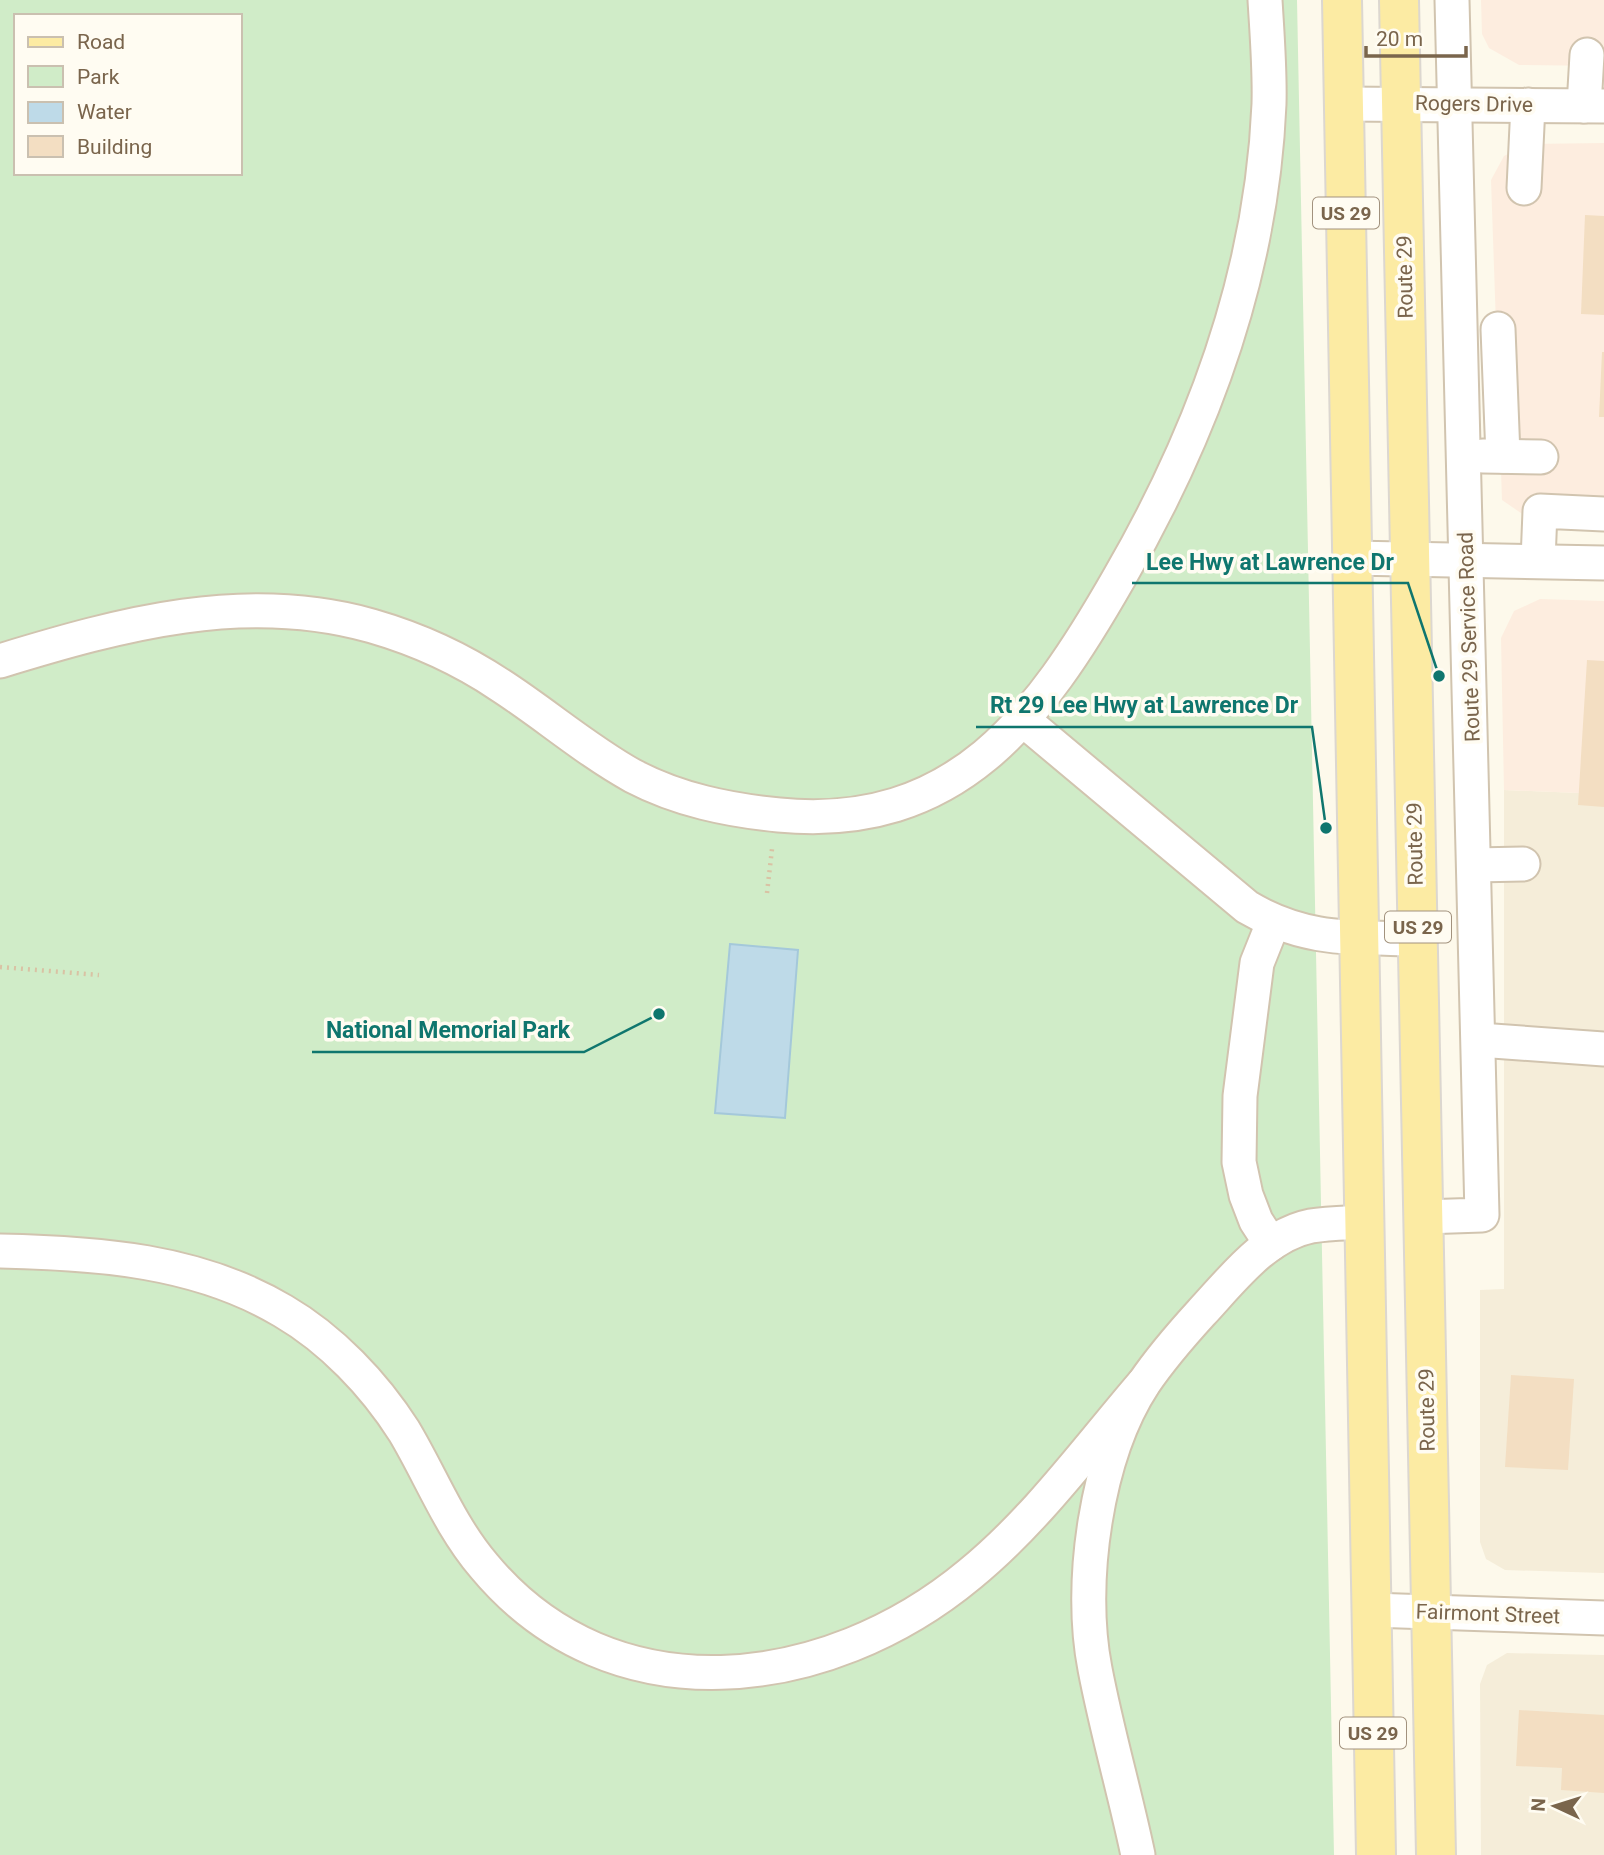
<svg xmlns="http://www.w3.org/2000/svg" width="1604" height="1855" font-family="Roboto,sans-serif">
  <rect width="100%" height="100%" fill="#fdf9eb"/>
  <!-- residential -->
  <g fill="#f5edd9">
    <polygon points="1504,790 1604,794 1604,1573 1505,1570 1486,1559 1480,1542 1480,1290 1504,1289"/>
    <polygon points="1507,1653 1604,1655 1604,1855 1481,1855 1480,1684 1487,1665"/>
  </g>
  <!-- commercial -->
  <g fill="#fdeddf">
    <polygon points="1481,0 1604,0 1604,66 1519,65 1489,48 1482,34"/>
    <polygon points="1604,143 1604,522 1531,520 1502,500 1491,180 1504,156 1528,144"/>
    <polygon points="1540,599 1604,601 1604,794 1504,790 1501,638 1514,611"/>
  </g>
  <!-- green -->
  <path fill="#d0ecc8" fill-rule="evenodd" d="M0,0h1297l37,1855h-1334zM16,16h224v157h-224z"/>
  <!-- water -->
  <polygon fill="#bedae8" stroke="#a4c8da" stroke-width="2" points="730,944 798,950 785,1118 715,1113"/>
  <!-- building -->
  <g fill="#f3dec2">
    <polygon points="1585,215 1604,216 1604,315 1581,314"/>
    <polygon points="1602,352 1604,352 1604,417 1599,417"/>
    <polygon points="1587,660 1604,661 1604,807 1578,805"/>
    <polygon points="1511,1375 1574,1379 1568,1470 1505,1467"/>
    <polygon points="1519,1710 1604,1715 1604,1793 1561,1790 1562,1768 1516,1766"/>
  </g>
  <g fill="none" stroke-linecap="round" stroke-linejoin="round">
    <!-- minor casing -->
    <g stroke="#d1c4af" stroke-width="37">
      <g id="minor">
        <polyline points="1344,104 1604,106"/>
        <polyline points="1584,106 1587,55"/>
        <polyline points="1524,188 1528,105"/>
        <polyline points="1498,329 1503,456"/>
        <polyline points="1483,456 1541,457"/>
        <polyline points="1352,558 1604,563"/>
        <polyline points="1538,561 1540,511 1604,514"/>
        <path d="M0,661c121,-37 245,-71 372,-35 45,13 89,33 128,59 45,29 86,65 133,91 46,24 95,34 146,39 177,17 260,-97 340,-237 84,-145 143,-304 150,-474 1,-34 -2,-70 -4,-104"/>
        <path d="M1022,719l225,188c59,35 105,30 171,32"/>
        <polyline points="1475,865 1523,864"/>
        <polyline points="1479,1040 1604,1049"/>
        <polyline points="1423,1217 1482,1215 1452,0"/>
        <polyline points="1271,1244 1256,1221 1246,1195 1239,1162 1240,1096 1257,963 1273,923"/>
        <path d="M0,1251c97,2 198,9 283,60 48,28 91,73 121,120 27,45 45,94 80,135 128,154 343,127 486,8 66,-54 118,-126 173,-190"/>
        <polyline points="1371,1610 1604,1618"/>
        <path d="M1138,1855c-13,-62 -31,-123 -43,-186 -17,-85 1,-213 49,-286 17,-25 37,-48 57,-70 30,-32 64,-78 110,-87 17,-3 36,-3 53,-4"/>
      </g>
    </g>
    <!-- major casing -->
    <g stroke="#dcd7d0" stroke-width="42">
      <g id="major">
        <polyline points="1342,0 1376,1855"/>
        <polyline points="1399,0 1436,1855"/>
      </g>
    </g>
    <!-- path -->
    <g stroke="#d9c2a4" stroke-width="4.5" stroke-dasharray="2 5" stroke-linecap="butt">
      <polyline points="767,893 772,849"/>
      <polyline points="0,967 99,975"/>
    </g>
    <!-- minor -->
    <use href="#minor" stroke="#fff" stroke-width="33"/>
    <!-- major -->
    <use href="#major" stroke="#fceba3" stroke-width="38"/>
  </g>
  <g text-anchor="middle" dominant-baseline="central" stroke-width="7" stroke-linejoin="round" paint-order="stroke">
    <!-- shield labels -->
    <g fill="#fffcf2" stroke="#a2927e" stroke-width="2">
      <rect x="1313" y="197.5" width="66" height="31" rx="5"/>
      <rect x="1385" y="911.5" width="66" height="31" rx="5"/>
      <rect x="1340" y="1717.5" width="66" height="31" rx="5"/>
    </g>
    <g font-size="19" font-weight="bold" fill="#7a654c">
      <text x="1346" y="213">US 29</text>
      <text x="1418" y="927">US 29</text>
      <text x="1373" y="1733">US 29</text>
    </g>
    <!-- street labels -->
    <g font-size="21" fill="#7a654c" stroke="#fffcf2">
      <text transform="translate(1474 104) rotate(1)">Rogers Drive</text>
      <text transform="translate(1405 277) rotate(-91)">Route 29</text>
      <text transform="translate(1469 637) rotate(-92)">Route 29 Service Road</text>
      <text transform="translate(1415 844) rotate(-91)">Route 29</text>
      <text transform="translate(1427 1410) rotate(-91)">Route 29</text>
      <text transform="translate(1488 1614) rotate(2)">Fairmont Street</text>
    </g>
  </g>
  <!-- callouts -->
  <path fill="none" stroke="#0f766e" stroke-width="2.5" d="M1439 676L1408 583H1132M1326 828L1312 727H976M659 1014L584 1052H312"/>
  <g fill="#0f766e" stroke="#fffcf2" stroke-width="2.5">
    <circle cx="1439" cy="676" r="7"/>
    <circle cx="1326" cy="828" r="7"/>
    <circle cx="659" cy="1014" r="7"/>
  </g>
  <g font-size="23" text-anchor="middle" font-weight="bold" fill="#0f766e" stroke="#fffcf2" stroke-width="7" stroke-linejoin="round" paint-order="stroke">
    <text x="1270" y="570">Lee Hwy at Lawrence Dr</text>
    <text x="1144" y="713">Rt 29 Lee Hwy at Lawrence Dr</text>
    <text x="448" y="1038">National Memorial Park</text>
  </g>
  <!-- legend -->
  <rect x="14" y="14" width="228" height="161" fill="#fffcf2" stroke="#cac0b0" stroke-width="2"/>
  <rect x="28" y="37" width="35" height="10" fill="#fceba3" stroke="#cac0b0" stroke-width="2"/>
  <text x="77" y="49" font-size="21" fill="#7a654c">Road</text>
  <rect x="28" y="66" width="35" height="21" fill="#d0ecc8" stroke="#cac0b0" stroke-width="2"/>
  <text x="77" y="84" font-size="21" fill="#7a654c">Park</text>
  <rect x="28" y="102" width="35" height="21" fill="#bedae8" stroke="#cac0b0" stroke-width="2"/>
  <text x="77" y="119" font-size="21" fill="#7a654c">Water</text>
  <rect x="28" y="136" width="35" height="21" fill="#f3dec2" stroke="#cac0b0" stroke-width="2"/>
  <text x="77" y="154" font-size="21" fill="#7a654c">Building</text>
  <!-- north arrow -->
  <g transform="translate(1555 1806) rotate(274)" stroke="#fffcf2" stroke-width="5" paint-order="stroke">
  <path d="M0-5L12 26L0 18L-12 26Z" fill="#7a654c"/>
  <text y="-10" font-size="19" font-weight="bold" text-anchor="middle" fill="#7a654c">N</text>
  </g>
  <!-- scale -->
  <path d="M1366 46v10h100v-10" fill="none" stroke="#7a654c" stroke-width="3.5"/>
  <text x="1376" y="46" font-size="21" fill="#7a654c" stroke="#fffcf2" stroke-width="5" paint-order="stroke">20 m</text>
</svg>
